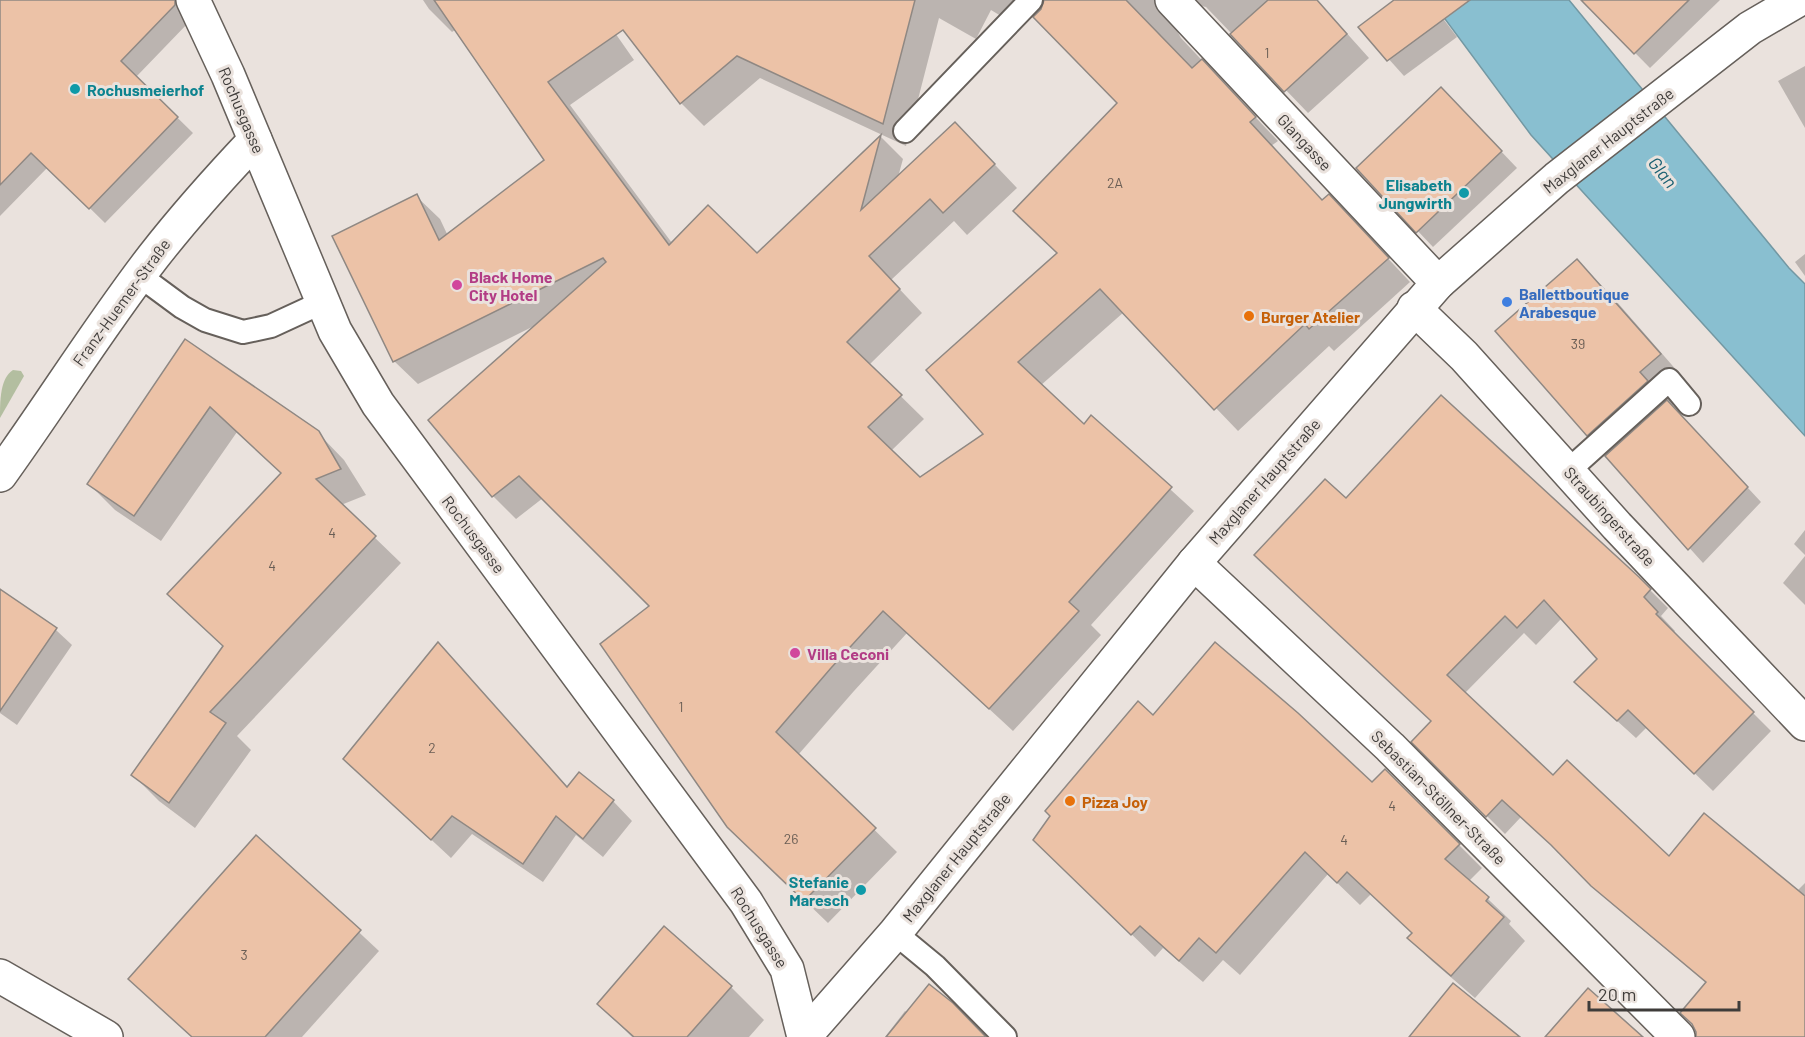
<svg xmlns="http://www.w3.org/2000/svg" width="1805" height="1037" font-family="Barlow,sans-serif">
  <rect width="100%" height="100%" fill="#eae2dd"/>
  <!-- green -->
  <path fill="#b3bea0" d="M13,370l8,1 3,5 -24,42c0,-17 0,-40 13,-48z"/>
  <!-- water -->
  <polygon fill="#89bfd0" stroke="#7398a3" stroke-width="1.5" points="1431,0 1569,0 1789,268 1805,284 1805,436 1531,135"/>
  <!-- shadow -->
  <g fill="#0003">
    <polygon points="8,0 177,0 190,21 136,77 193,133 105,223 48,167 0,216 0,8"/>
    <polygon points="423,0 592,0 634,60 570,105 672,243 756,255 881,137 903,159 898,177 978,147 1017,188 967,235 954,221 891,280 922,313 869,365 924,419 891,451 920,479 985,435 1119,103 1032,14 1021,28 991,10 976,39 939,18 906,146 760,78 704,126 681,103 631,0 1317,0 1369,58 1308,113 1206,7 1192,4 1176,19 1176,29 1181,38 1278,141 1271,146 1323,201 1351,219 1410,282 1334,351 1329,346 1238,431 1124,312 1040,386 1084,426 1091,417 1194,511 1091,625 1101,635 1013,731 907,633 854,691 798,755 897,852 828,923 752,850 651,606 543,498 516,519 493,496 534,326 418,384 394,361 416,196 440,219 448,236 546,160 455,30 452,32 429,9"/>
    <polygon points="1397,0 1429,0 1457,37 1404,76 1360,27"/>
    <polygon points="1583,0 1720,0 1650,68"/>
    <polygon points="1805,66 1805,128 1778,81"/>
    <polygon points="1457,105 1517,168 1433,247 1358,168"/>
    <polygon points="1805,254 1805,276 1795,262"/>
    <polygon points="1577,261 1610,294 1692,388 1672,406 1761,502 1703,563 1607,456 1608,455 1588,435"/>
    <polygon points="185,341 318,433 344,460 366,495 341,505 401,563 237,736 251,750 195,828 159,801 133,775 224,647 282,474 237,432 161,541 115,510 89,484"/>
    <polygon points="1346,500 1638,578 1668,608 1661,616 1675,631 1673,633 1771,731 1713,791 1647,727 1636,738 1594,700 1599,659 1562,618 1536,645 1524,633 1465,693 1553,777 1669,858 1797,891 1805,883 1805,1037 1732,1037 1707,984 1612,904 1568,860 1521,817 1505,834 1413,742 1433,722"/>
    <polygon points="1805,530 1805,555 1794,544"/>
    <polygon points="1805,556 1805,605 1783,583"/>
    <polygon points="2,592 56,630 72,645 17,725 0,713 0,595"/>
    <polygon points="438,644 568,788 580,774 613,801 632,821 603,857 576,835 543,882 472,834 451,858 365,778"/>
    <polygon points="1154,717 1372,785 1385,771 1482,868 1469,881 1511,921 1509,924 1525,941 1475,998 1432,961 1409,938 1413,934 1371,894 1360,905 1328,874 1240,975 1223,960 1203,982 1163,948 1155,957 1058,863"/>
    <polygon points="257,837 379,951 302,1037 192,1037 149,998"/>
    <polygon points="731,987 764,1020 749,1037 632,1037 599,1004"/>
    <polygon points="905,1011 908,1013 984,1037 885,1037"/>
  </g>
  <!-- building -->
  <g fill="#ecc2a7" stroke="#8f8883" stroke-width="1.5">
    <polygon points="0,0 175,0 175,5 121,61 178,117 89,209 31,153 0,185"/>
    <polygon points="434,0 915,0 883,124 737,56 680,104 623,30 548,82 669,245 708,205 757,253 881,135 861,210 955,122 995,164 943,213 930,199 869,256 900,289 847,342 902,395 868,427 920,477 983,434 926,370 1057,253 1013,211 1117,103 1033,17 1041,9 1044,0 1126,0 1192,68 1202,59 1256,117 1250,122 1322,200 1329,194 1389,258 1309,329 1305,324 1214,410 1100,289 1018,362 1084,424 1091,415 1172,487 1069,602 1079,611 989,709 883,611 831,668 776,732 876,828 804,901 727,827 600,644 649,606 519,476 492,497 428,420 606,262 603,258 393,362 332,236 417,194 439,240 544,160"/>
    <polygon points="1268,0 1317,0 1347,34 1284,92 1230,34"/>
    <polygon points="1394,0 1470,0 1387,61 1358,27"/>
    <polygon points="1581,0 1689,0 1634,54"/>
    <polygon points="1441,87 1502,151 1416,233 1356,168"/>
    <polygon points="1577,259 1661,354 1640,372 1648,381 1587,436 1495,331"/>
    <polygon points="185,339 319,431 341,469 316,479 376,536 210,712 226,723 169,803 131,775 223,646 167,594 281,473 210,407 134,516 87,484"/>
    <polygon points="1441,395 1639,577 1651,589 1644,597 1658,612 1656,614 1754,712 1694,774 1628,710 1617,721 1574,682 1597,659 1544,600 1517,628 1505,616 1447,675 1553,775 1567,760 1669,856 1704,813 1805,896 1805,1037 1696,1037 1696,1032 1692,1024 1680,1013 1706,982 1591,886 1551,845 1502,800 1486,817 1411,742 1431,721 1254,555 1325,479 1346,498"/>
    <polygon points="1667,400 1748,487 1688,550 1605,456"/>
    <polygon points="0,589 57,628 0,711"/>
    <polygon points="438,642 567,787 579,772 614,800 583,839 556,816 523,864 452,816 431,840 343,759"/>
    <polygon points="1215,642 1298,713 1372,782 1385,769 1460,844 1445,859 1489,897 1486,901 1504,917 1451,976 1407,938 1412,933 1347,872 1337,883 1305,852 1216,953 1199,938 1179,961 1140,926 1131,935 1033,840 1050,816 1045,811 1138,701 1153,715"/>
    <polygon points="256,835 361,930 265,1037 192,1037 128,979"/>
    <polygon points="664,926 732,986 687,1037 634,1037 597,1004"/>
    <polygon points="1453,983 1520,1037 1409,1037"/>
    <polygon points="929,984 953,1003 986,1037 886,1037"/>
    <polygon points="1588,988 1643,1037 1545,1037"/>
  </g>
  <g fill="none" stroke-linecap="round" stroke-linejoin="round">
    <!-- lane casing -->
    <g stroke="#66605b" stroke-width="26">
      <g id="lane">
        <polyline points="905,131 1031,0"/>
        <polyline points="140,276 182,307 205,320 243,332 271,326 323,302"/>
        <polyline points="1569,470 1669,380 1689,404"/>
        <polyline points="895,933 935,966 1005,1037"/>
      </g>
    </g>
    <!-- street casing -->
    <g stroke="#66605b" stroke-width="36">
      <g id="street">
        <polyline points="1172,0 1438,283"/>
        <polyline points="1414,308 1464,356 1617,526 1805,724"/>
        <path d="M0,475c52,-72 99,-148 153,-218 32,-41 66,-79 102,-117"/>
        <polyline points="1194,563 1390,747 1678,1037"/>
        <polyline points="0,976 106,1037"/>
      </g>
    </g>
    <!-- secondary casing -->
    <g stroke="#66605b" stroke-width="36">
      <g id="secondary">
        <polyline points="193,0 228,75 335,331 378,404 746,902 787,969 804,1037"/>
        <polyline points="804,1037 895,933 1194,563 1438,283 1557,178 1750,28 1798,0"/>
      </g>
    </g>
    <!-- lane -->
    <use href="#lane" stroke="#fff" stroke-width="22"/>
    <!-- street -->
    <use href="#street" stroke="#fff" stroke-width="33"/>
    <!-- secondary -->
    <use href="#secondary" stroke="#fff" stroke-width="33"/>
  </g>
  <!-- markers -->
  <g fill="#0f9aa8" stroke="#eae2dd" stroke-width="2">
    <circle cx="75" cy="89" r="6"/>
    <circle cx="1464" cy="193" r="6"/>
    <circle cx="861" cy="890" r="6"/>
  </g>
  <g fill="#d1479c" stroke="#eae2dd" stroke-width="2">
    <circle cx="457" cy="285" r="6"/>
    <circle cx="795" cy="653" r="6"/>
  </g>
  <circle fill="#3f7fe0" stroke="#eae2dd" stroke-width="2" cx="1507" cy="302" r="6"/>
  <g fill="#e8710a" stroke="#eae2dd" stroke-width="2">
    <circle cx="1249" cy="316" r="6"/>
    <circle cx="1070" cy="801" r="6"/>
  </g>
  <g text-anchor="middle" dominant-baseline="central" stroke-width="6" stroke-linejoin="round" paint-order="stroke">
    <!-- number labels -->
    <g font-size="14" fill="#6a5e55">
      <text x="1267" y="52">1</text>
      <text x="1115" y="182">2A</text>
      <text x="1578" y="343">39</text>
      <text x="332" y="532">4</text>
      <text x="272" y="565">4</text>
      <text x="681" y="706">1</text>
      <text x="432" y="747">2</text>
      <text x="1392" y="805">4</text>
      <text x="791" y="838">26</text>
      <text x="1344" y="839">4</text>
      <text x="244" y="954">3</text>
    </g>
    <!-- culture labels -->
    <g font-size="16" font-weight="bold" fill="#0d838f" stroke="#eae2dd" text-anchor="end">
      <text x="87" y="89" text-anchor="start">Rochusmeierhof</text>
      <text x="1452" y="184">Elisabeth<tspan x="1452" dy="18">Jungwirth</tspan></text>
      <text x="849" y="881">Stefanie<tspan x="849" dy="18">Maresch</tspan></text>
    </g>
    <!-- street labels -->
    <g font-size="16" fill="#3f3c3a" stroke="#eae2dd">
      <text transform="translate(242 110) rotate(67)">Rochusgasse</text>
      <text transform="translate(1608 140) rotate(-38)">Maxglaner Hauptstraße</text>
      <text transform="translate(1305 142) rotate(47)">Glangasse</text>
      <text transform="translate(121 302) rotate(-54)">Franz-Huemer-Straße</text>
      <text transform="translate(1264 481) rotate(-49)">Maxglaner Hauptstraße</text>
      <text transform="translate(1610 516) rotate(48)">Straubingerstraße</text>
      <text transform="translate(474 534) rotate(53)">Rochusgasse</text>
      <text transform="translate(1439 797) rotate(45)">Sebastian-Stöllner-Straße</text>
      <text transform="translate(956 857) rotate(-51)">Maxglaner Hauptstraße</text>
      <text transform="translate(760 927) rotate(58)">Rochusgasse</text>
    </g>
    <!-- hotel labels -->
    <g font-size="16" font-weight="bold" fill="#b23c85" stroke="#eae2dd" text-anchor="start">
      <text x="469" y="276">Black Home<tspan x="469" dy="18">City Hotel</tspan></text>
      <text x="807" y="653">Villa Ceconi</text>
    </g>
    <!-- shop labels -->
    <g font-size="16" font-weight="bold" fill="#366cbe" stroke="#eae2dd" text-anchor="start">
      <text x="1519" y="293">Ballettboutique<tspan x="1519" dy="18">Arabesque</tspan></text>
    </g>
    <!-- food labels -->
    <g font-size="16" font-weight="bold" fill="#c56008" stroke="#eae2dd" text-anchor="start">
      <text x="1261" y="316">Burger Atelier</text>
      <text x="1082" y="801">Pizza Joy</text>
    </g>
    <!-- water labels -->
    <g font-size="18" font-style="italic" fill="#196072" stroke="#eae2dd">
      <text transform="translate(1663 172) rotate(51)">Glan</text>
    </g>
  </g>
  <!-- scale -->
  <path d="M1589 1001v9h150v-9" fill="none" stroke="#3f3c3a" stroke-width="3"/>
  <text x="1598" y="1001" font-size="18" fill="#3f3c3a" stroke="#eae2dd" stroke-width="4.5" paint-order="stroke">20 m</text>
</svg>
